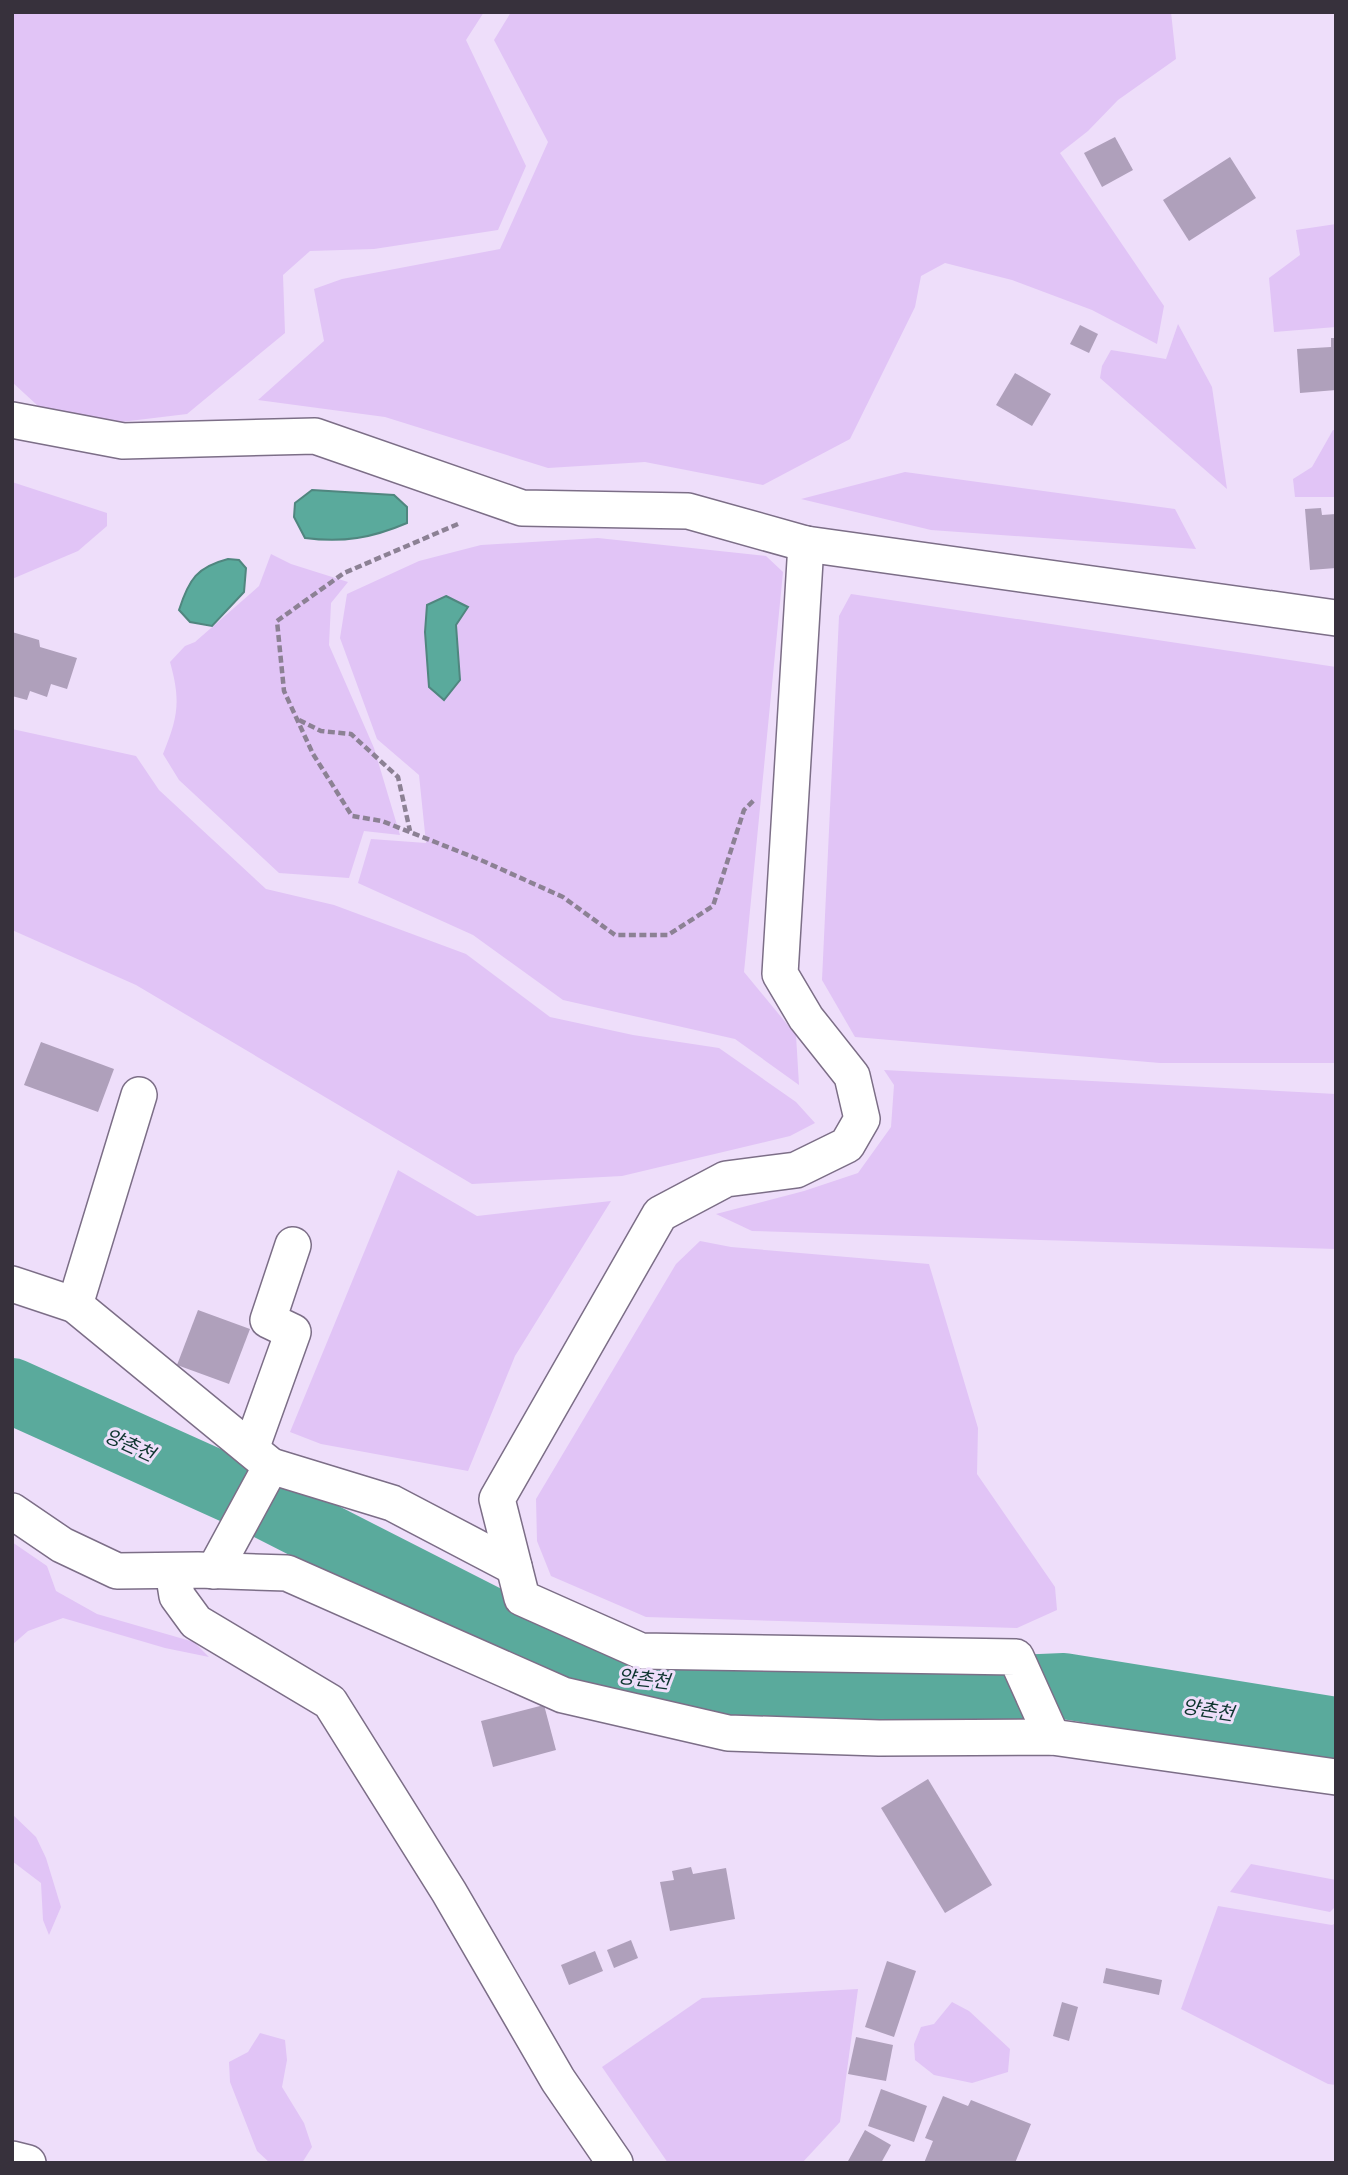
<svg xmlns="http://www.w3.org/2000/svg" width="1348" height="2175" font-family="Lato,'Noto Sans KR',sans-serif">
  <rect width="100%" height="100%" fill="#eedefa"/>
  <!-- green -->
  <g fill="#e1c4f6">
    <polygon points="12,12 484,12 466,40 526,166 498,230 374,249 310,251 283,275 285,333 187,414 63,429 12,382"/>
    <polygon points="511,12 1171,12 1176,59 1118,100 1088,131 1060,153 1164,306 1157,344 1092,310 1012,280 945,263 921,276 915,307 850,439 763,485 645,462 548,468 385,417 258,400 324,341 314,289 342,279 500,249 548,142 494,40"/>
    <polygon points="1336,224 1336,327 1274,332 1269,278 1300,255 1296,230"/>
    <polygon points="1178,324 1212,387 1227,489 1100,378 1102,366 1111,350 1166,359"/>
    <polygon points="1333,430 1336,430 1336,497 1295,497 1293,479 1312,467"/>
    <polygon points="905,472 1175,509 1196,549 931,530 801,499"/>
    <polygon points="12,482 107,513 107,526 78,551 12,579"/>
    <polygon points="598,538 766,556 783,572 744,972 796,1035 799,1085 735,1039 563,1000 473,935 358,883 371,839 426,843 419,775 377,739 340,638 347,594 419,561 481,545"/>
    <path d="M271,554l20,10 57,18 -17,21 -2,42 45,103 26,87 -36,-4 -15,47 -70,-5 -100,-93 -16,-26c15,-37 18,-53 7,-92l15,-16 10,-4 64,-56z"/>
    <polygon points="851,594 1336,667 1336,1063 1160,1063 855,1037 822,980 839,616"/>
    <polygon points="12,729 136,756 159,790 266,889 334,905 466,954 550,1017 633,1035 719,1048 796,1102 815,1123 790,1136 622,1176 472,1184 136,985 12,930"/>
    <polygon points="884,1070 1336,1094 1336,1249 752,1231 716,1214 804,1191 858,1173 891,1127 894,1085"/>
    <polygon points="398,1170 477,1216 611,1201 515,1356 468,1471 321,1444 290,1432"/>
    <polygon points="700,1241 731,1247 929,1264 978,1428 977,1474 1055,1587 1057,1610 1017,1628 646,1617 551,1576 537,1541 536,1499 676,1264"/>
    <polygon points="12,1542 47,1566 56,1591 97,1614 194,1642 209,1657 165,1648 63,1618 28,1631 12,1645"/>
    <polygon points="12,1814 36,1837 46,1858 61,1907 49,1935 43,1920 41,1883 12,1861"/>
    <polygon points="1251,1864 1336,1880 1336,1906 1330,1912 1230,1892"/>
    <polygon points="1218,1906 1332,1925 1336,1923 1336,2085 1328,2084 1181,2009"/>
    <polygon points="858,1989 840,2122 802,2163 668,2163 602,2067 702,1998"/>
    <polygon points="952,2002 969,2011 1010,2049 1008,2072 972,2083 934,2075 915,2060 914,2044 921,2027 934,2024"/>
    <polygon points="260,2033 285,2040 287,2060 282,2087 304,2123 312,2147 302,2163 270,2163 257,2151 230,2082 229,2062 248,2052"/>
  </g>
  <!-- water -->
  <g fill="#5aaa9c" stroke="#50867f" stroke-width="2">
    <path d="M312,490l82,5 13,12v16c-35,15 -64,20 -102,15l-11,-21 1,-14z"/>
    <path d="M228,559l11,1 7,8 -2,24 -32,34 -22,-4 -11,-12c10,-31 18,-43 49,-51z"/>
    <polygon points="446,596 468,607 456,625 460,680 444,700 429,687 425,632 427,605"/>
  </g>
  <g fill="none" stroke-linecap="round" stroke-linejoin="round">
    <!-- river -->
    <polyline stroke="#5aaa9c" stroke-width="66" points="12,1391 256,1501 590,1671 737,1689 916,1692 1064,1686 1336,1730"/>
  </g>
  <!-- building -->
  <g fill="#afa0bb">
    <polygon points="1115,137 1133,170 1102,187 1084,153"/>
    <polygon points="1230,157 1256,198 1189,241 1163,200"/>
    <polygon points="1080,325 1098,334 1089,353 1070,344"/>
    <polygon points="1331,338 1336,338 1336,390 1300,393 1297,349 1331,347"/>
    <polygon points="1015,373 1051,394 1032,426 996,405"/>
    <polygon points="1321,508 1322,515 1336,514 1336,568 1310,570 1305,509"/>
    <polygon points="12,632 39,640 40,647 77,658 67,689 51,684 47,697 30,691 27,700 12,696"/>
    <polygon points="41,1042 114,1069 98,1112 24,1085"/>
    <polygon points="198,1310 250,1329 229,1384 177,1365"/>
    <polygon points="544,1705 556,1750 493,1767 481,1721"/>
    <polygon points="928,1779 992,1885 945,1913 881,1808"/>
    <polygon points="691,1867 693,1874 726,1868 735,1919 670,1931 660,1882 674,1880 672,1871"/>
    <polygon points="631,1940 638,1958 614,1968 607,1950"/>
    <polygon points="595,1951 603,1971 569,1985 561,1965"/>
    <polygon points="887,1961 916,1971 894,2037 865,2027"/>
    <polygon points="1106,1968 1162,1980 1159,1995 1103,1983"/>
    <polygon points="1062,2002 1078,2007 1069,2041 1053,2036"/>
    <polygon points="856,2037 893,2045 886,2081 848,2074"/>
    <polygon points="881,2089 927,2106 914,2142 868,2126"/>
    <polygon points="943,2096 968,2106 971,2100 1031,2124 1015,2163 924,2163 933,2141 925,2138"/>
    <polygon points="865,2130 891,2145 881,2163 847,2163"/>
  </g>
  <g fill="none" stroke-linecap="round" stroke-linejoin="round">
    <!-- minor casing -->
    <g stroke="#7c6e87" stroke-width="38">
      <g id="minor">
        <polyline points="12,420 123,441 315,436 522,508 688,511 806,544 1336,618"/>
        <polyline points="806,544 780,974 806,1018 852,1076 862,1119 847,1145 796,1170 726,1179 660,1214 497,1499 522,1598 641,1651 1016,1657 1052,1737"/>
        <polyline points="12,1284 75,1305 271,1466 392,1503 514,1567"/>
        <polyline points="75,1305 139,1095"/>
        <polyline points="251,1449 293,1332 268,1320 293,1245"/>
        <polyline points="12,1511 62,1545 117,1571 198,1570 287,1573 563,1695 728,1733 879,1738 1052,1737 1336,1777"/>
        <polyline points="173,1571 177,1596 196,1622 330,1702 449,1892 558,2080 615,2163"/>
        <polyline points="214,1571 271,1466"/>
        <polyline points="12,2159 28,2163"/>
      </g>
    </g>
    <!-- path -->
    <g stroke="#8c8194" stroke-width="4.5" stroke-dasharray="7 3.5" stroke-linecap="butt">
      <polyline points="458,524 344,573 277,621 284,691 313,754 352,816 382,821 483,861 563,897 615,935 668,935 713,906 744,810 754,800"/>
      <polyline points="299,720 321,731 351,734 398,777 410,831"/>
    </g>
    <!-- minor -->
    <use href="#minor" stroke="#fff" stroke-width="35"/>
  </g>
  <g text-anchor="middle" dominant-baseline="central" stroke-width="6" stroke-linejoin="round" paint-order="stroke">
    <!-- water labels -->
    <g font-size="19" font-style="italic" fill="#0d342e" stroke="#eedefa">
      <text transform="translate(130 1444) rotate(24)">양촌천</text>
      <text transform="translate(644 1678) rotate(7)">양촌천</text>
      <text transform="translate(1208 1709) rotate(9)">양촌천</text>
    </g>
  </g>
  <!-- border -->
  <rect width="1348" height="2175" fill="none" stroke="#37313c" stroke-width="28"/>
</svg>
